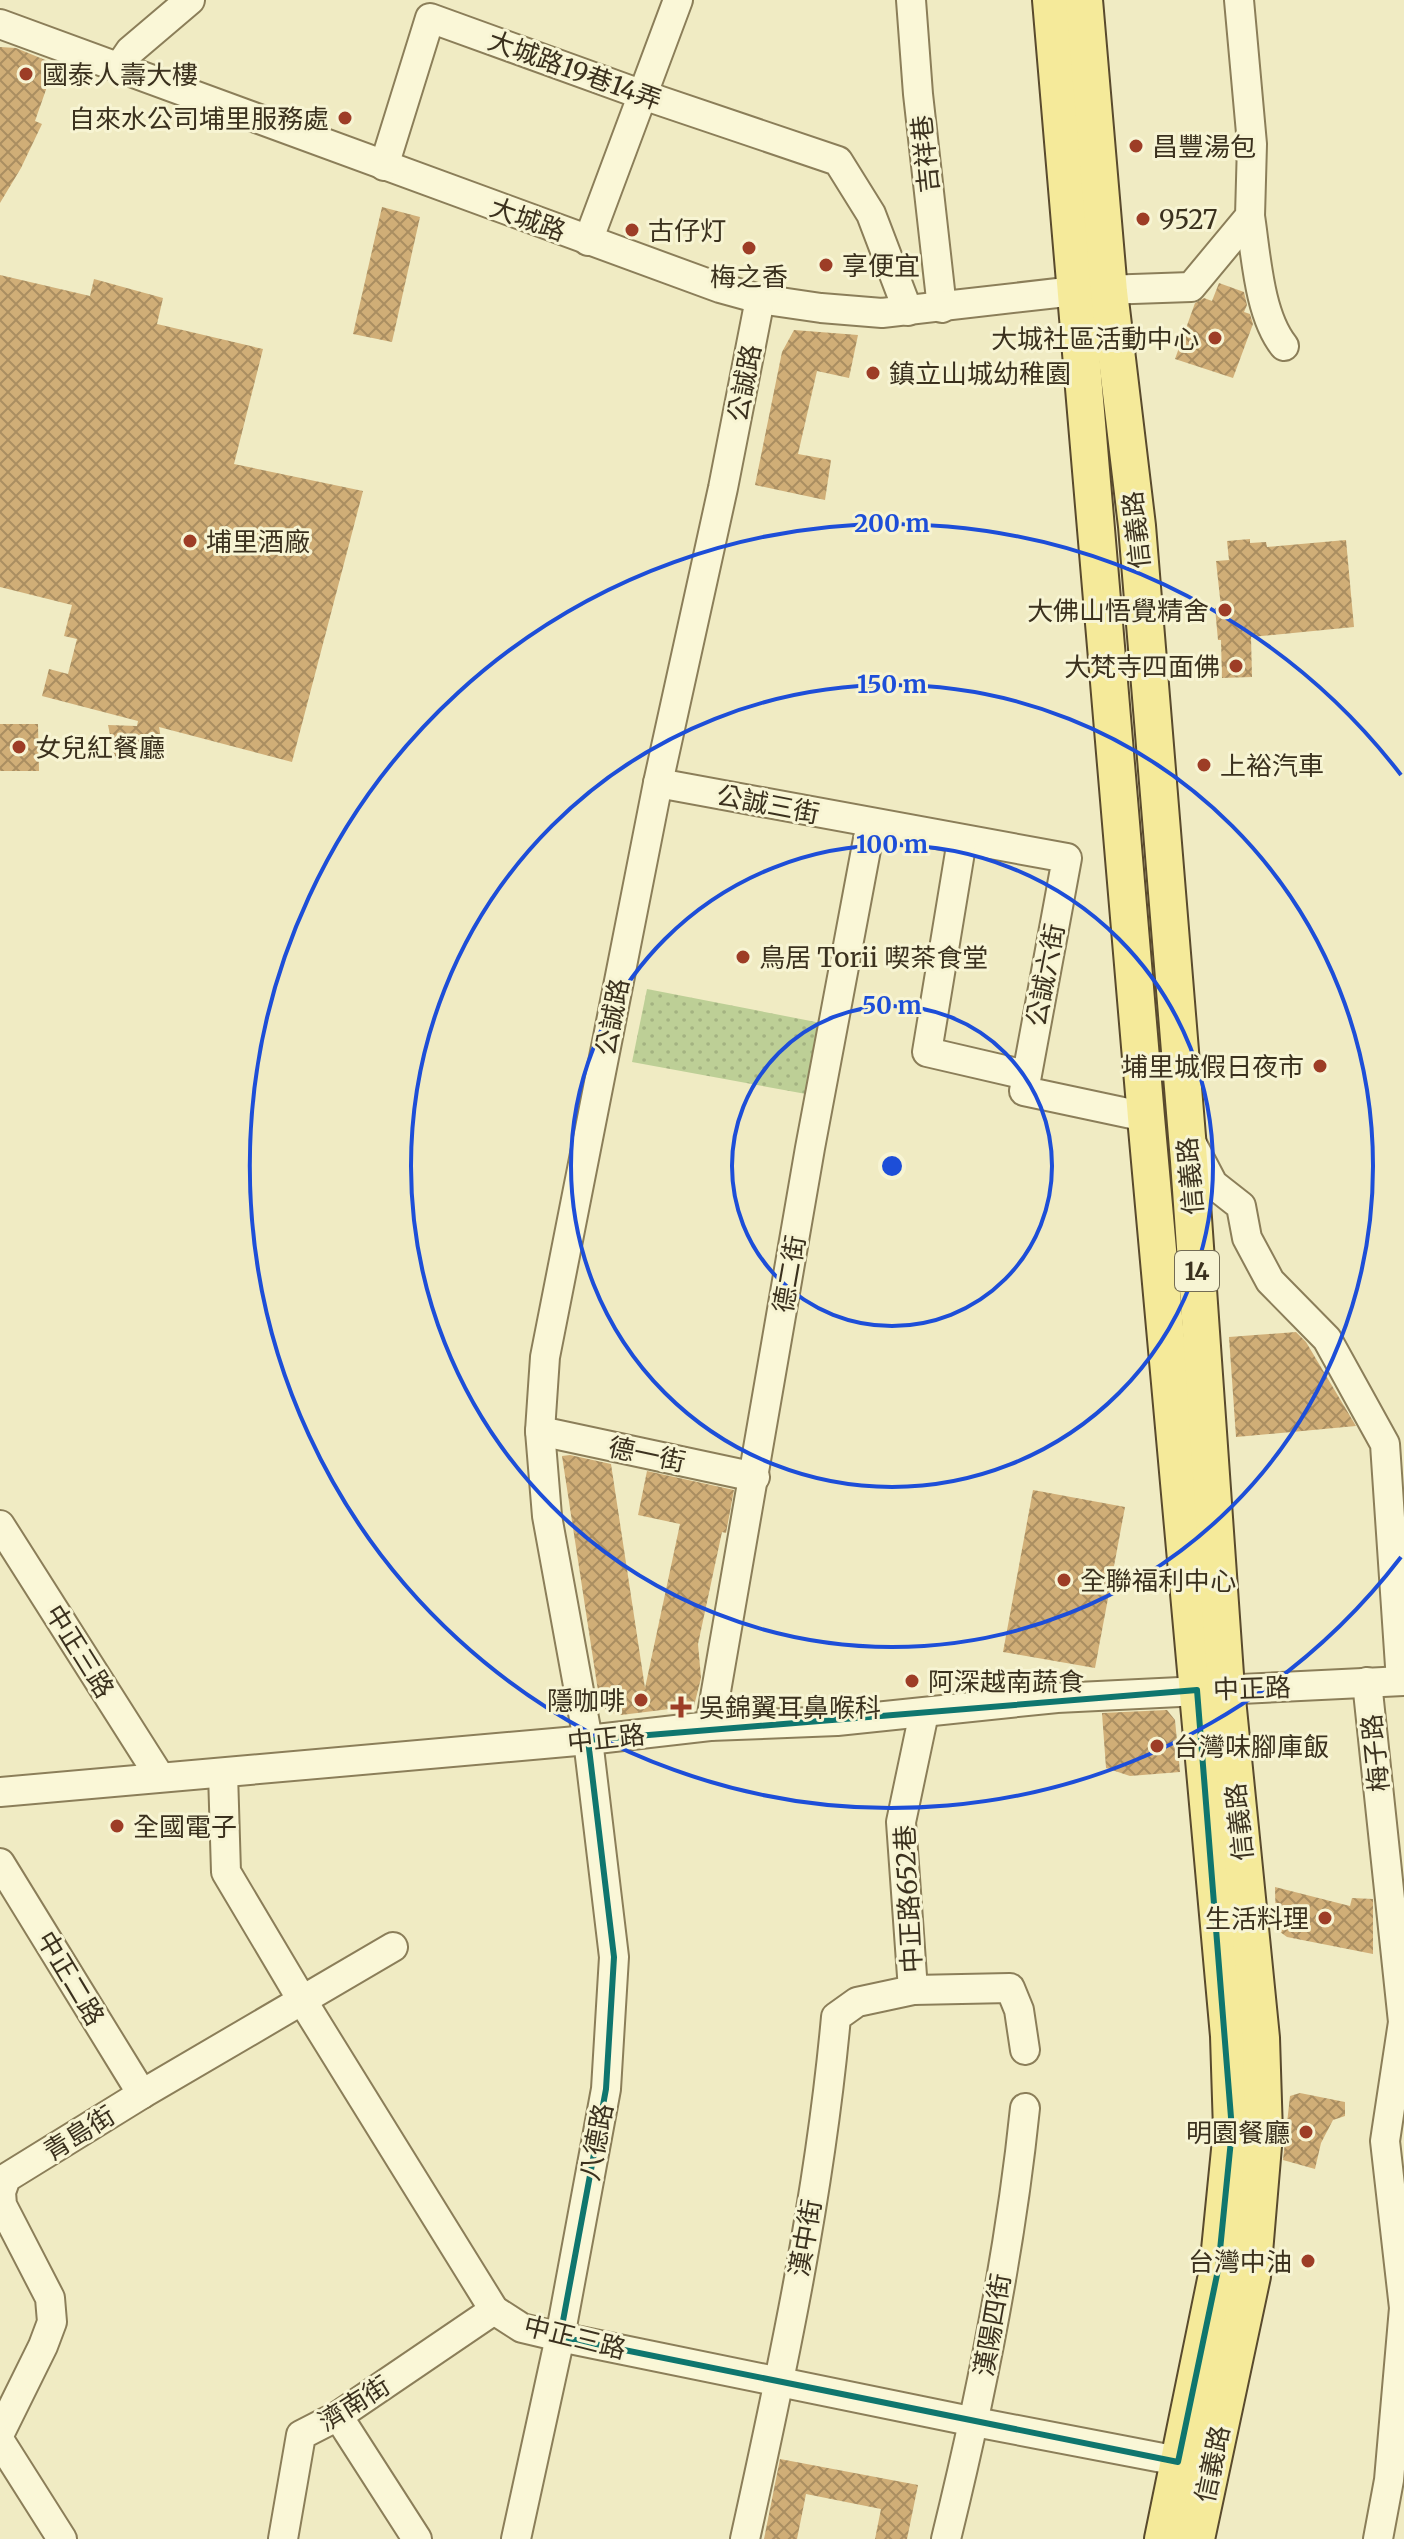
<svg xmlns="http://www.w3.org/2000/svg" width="1404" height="2539" font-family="Merriweather,'Noto Sans TC',serif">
  <defs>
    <pattern id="grass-dots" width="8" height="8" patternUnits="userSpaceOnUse" patternTransform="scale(2)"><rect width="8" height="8" fill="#bdcf96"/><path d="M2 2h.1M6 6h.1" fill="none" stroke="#a3b281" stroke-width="1.8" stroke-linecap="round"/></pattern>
    <pattern id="building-cross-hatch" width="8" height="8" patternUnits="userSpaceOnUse" patternTransform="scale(2)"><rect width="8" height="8" fill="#d0ae77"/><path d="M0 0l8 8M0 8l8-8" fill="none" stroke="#aa8e61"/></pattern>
  </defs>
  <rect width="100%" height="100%" fill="#f0ebc3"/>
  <!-- grass -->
  <polygon fill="url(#grass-dots)" points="647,989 821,1023 806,1094 632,1062"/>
  <!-- building -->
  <g fill="url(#building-cross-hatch)">
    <polygon points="0,47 16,48 55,64 35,121 42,124 21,168 0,203"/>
    <polygon points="382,207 420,217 392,342 353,334"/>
    <polygon points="0,275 90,296 94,279 163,298 157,324 263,349 234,464 363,491 292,762 159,727 163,750 115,759 108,725 137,726 138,721 42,696 49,669 68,674 77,639 64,636 72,605 0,587"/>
    <polygon points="1219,283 1244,292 1247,305 1244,312 1250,314 1253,324 1233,378 1175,359 1195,303 1204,298 1212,301"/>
    <polygon points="794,330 858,335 849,378 817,371 798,454 831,460 825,500 755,485 782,352"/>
    <polygon points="1250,539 1250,543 1266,542 1267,547 1346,540 1354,627 1251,637 1252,677 1222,678 1221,640 1218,640 1215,608 1221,607 1216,561 1229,560 1227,541"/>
    <polygon points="0,724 38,724 39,771 0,771"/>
    <polygon points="1296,1332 1306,1342 1356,1426 1236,1437 1229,1337"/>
    <polygon points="570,1455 611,1464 645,1688 680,1524 638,1515 647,1471 734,1490 726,1533 722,1532 698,1644 701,1678 694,1706 621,1715 609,1712 600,1704 562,1456"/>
    <polygon points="1033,1490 1125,1507 1095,1668 1003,1652"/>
    <polygon points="1167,1710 1175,1720 1180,1772 1130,1776 1106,1768 1102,1713"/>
    <polygon points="1275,1887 1350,1906 1352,1898 1373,1899 1373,1954 1287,1937 1276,1929"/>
    <polygon points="1300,2093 1345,2102 1345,2116 1333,2120 1321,2143 1315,2169 1283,2160 1290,2096"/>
    <polygon points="780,2459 918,2485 907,2539 875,2539 881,2509 806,2494 797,2539 764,2539"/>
  </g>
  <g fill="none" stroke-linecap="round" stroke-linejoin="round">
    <!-- minor casing -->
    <g stroke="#8b7e59" stroke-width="32">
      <g id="minor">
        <polyline points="911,0 918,94 942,308"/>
        <polyline points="0,24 720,288 760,299 821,308 882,313 1075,291 1191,287 1250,216 1252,144 1239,0"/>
        <polyline points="119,67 130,51 190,0"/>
        <polyline points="384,166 430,18 643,95 838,161 871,214 908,311"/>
        <path d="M1250,216c6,39 9,99 34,130"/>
        <polyline points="588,241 678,0"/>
        <polyline points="658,783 1067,858 1024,1091 1146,1117"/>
        <polyline points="962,840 927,1052 1026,1075"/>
        <polyline points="1191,1142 1213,1184 1241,1206 1247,1238 1270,1281 1327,1339 1385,1444 1401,1681"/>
        <polyline points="540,1431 755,1477"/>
        <polyline points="0,1525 160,1777"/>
        <polyline points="1367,1682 1403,2022 1385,2141 1404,2308 1389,2480 1378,2539"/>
        <polyline points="710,1726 810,1148 871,823"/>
        <polyline points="223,1773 226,1872 302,2000 494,2310 522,2328 560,2337 975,2422 1199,2465"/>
        <polyline points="0,1792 588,1740 710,1726 837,1721 1057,1698 1404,1681"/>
        <polyline points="0,1863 142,2094"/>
        <polyline points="913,1990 901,1822 924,1713"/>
        <polyline points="338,2416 417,2539"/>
        <polyline points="0,2433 43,2346 52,2322 50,2298 2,2205 1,2192 6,2178 142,2094 393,1947"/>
        <polyline points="0,2441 62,2539"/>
        <polyline points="283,2539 301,2435 338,2416 494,2310"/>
        <polyline points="516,2539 560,2337 606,2089 614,1957 588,1740 547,1516 540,1431 545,1357 658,783 723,488 760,299"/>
        <path d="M745,2539c38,-172 75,-346 91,-522l21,-15 56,-12 97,-2 9,22 6,40"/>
        <path d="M946,2539c35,-142 64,-285 79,-431"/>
      </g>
    </g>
    <!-- major casing -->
    <g stroke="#594a2d" stroke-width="40">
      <g id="major">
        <polyline points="1051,0 1146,1117 1229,2036 1232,2130 1218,2270 1163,2539"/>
        <polyline points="1084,0 1109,292 1137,526 1189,1161 1226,1689 1261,2038 1264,2134 1252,2276 1196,2539"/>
      </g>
    </g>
    <!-- minor -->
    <use href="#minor" stroke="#faf7d7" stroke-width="28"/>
    <!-- major -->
    <use href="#major" stroke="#f5ea9a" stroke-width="36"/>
  </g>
  <!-- marked area -->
  <path fill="none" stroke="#0f766e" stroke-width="6" stroke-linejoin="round" d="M1197,1690l35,440 -14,140 -40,192 -618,-125 46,-248 8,-132 -26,-217z"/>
  <!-- distance rings -->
  <g fill="none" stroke="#1d4ed8" stroke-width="4">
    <circle cx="892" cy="1166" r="160"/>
    <circle cx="892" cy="1166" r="321"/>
    <circle cx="892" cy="1166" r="481"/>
    <path d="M1401 1557A642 642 0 1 1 1401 775"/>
  </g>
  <!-- markers -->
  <g fill="#9d3d26" stroke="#f7f4d3" stroke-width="3">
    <circle cx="26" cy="74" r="8"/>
    <circle cx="345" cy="118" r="8"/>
    <circle cx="1136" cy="146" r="8"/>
    <circle cx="1143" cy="219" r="8"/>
    <circle cx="632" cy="230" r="8"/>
    <circle cx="749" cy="248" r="8"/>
    <circle cx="826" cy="265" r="8"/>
    <circle cx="1215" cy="338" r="8"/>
    <circle cx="873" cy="373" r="8"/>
    <circle cx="190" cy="541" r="8"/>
    <circle cx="1225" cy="610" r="8"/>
    <circle cx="1236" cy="666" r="8"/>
    <circle cx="19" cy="747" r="8"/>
    <circle cx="1204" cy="765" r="8"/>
    <circle cx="743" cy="957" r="8"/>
    <circle cx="1320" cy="1066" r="8"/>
    <circle cx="1064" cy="1580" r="8"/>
    <circle cx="912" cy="1681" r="8"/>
    <circle cx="641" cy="1700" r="8"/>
    <path d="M677 1695h8v8h8v8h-8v8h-8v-8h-8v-8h8z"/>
    <circle cx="1157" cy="1746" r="8"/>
    <circle cx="117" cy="1826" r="8"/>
    <circle cx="1325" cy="1918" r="8"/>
    <circle cx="1306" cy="2132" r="8"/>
    <circle cx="1308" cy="2261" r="8"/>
  </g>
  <g text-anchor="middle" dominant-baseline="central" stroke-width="6" stroke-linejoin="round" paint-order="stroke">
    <!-- shield labels -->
    <rect fill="#f7f4d3" stroke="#736c54" stroke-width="2" x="1175" y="1251" width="44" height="40" rx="6"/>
    <g font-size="24" font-weight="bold" fill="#3b311e">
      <text x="1197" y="1271">14</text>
    </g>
    <!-- street labels -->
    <g font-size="26" fill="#3b311e" stroke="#f7f4d3">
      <text transform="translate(575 70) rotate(20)">大城路19巷14弄</text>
      <text transform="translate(925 154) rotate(-96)">吉祥巷</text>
      <text transform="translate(528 219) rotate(20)">大城路</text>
      <text transform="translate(744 383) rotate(-79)">公誠路</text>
      <text transform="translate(1136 530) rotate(-96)">信義路</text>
      <text transform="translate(768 804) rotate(11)">公誠三街</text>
      <text transform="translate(1045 975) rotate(-79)">公誠六街</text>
      <text transform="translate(612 1017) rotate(-79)">公誠路</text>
      <text transform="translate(1190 1176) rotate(-95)">信義路</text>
      <text transform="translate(789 1274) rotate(-80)">德二街</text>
      <text transform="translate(647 1454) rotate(12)">德一街</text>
      <text transform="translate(80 1651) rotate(58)">中正三路</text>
      <text transform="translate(1252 1688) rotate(-2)">中正路</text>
      <text transform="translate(606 1738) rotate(-6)">中正路</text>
      <text transform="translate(1375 1753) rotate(-96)">梅子路</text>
      <text transform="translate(1239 1822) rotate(-96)">信義路</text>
      <text transform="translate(908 1899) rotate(-93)">中正路652巷</text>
      <text transform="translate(71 1978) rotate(59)">中正二路</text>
      <text transform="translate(79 2133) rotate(-32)">青島街</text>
      <text transform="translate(596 2142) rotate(-79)">八德路</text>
      <text transform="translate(805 2238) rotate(-80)">漢中街</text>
      <text transform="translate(992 2325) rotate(-80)">漢陽四街</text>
      <text transform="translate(575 2337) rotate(14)">中正三路</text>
      <text transform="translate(354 2403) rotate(-32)">濟南街</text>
      <text transform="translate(1212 2464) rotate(-78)">信義路</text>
    </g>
    <!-- poi labels -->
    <g font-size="26" fill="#3b311e" stroke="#f7f4d3" text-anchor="start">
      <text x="42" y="74">國泰人壽大樓</text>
      <text x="329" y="118" text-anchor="end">自來水公司埔里服務處</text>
      <text x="1152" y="146">昌豐湯包</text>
      <text x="1159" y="219">9527</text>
      <text x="648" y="230">古仔灯</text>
      <text x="842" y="265">享便宜</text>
      <text x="749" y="276" text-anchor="middle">梅之香</text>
      <text x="1199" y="338" text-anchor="end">大城社區活動中心</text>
      <text x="889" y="373">鎮立山城幼稚園</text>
      <text x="206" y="541">埔里酒廠</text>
      <text x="1209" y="610" text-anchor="end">大佛山悟覺精舍</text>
      <text x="1220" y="666" text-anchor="end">大梵寺四面佛</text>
      <text x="35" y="747">女兒紅餐廳</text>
      <text x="1220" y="765">上裕汽車</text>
      <text x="759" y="957">鳥居 Torii 喫茶食堂</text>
      <text x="1304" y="1066" text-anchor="end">埔里城假日夜市</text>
      <text x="1080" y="1580">全聯福利中心</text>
      <text x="928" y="1681">阿深越南蔬食</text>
      <text x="625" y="1700" text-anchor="end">隱咖啡</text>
      <text x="699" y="1707">吳錦翼耳鼻喉科</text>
      <text x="1173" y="1746">台灣味腳庫飯</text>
      <text x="133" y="1826">全國電子</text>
      <text x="1309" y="1918" text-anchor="end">生活料理</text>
      <text x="1290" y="2132" text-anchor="end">明園餐廳</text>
      <text x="1292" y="2261" text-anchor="end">台灣中油</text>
    </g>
  </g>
  <circle cx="892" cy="1166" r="12" fill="#1d4ed8" stroke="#f7f4d3" stroke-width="4"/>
  <g font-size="24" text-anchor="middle" font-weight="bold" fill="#1d4ed8" stroke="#f7f4d3" stroke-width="6" stroke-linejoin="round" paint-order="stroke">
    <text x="892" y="532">200 m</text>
    <text x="892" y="693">150 m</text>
    <text x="892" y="853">100 m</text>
    <text x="892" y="1014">50 m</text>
  </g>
</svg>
